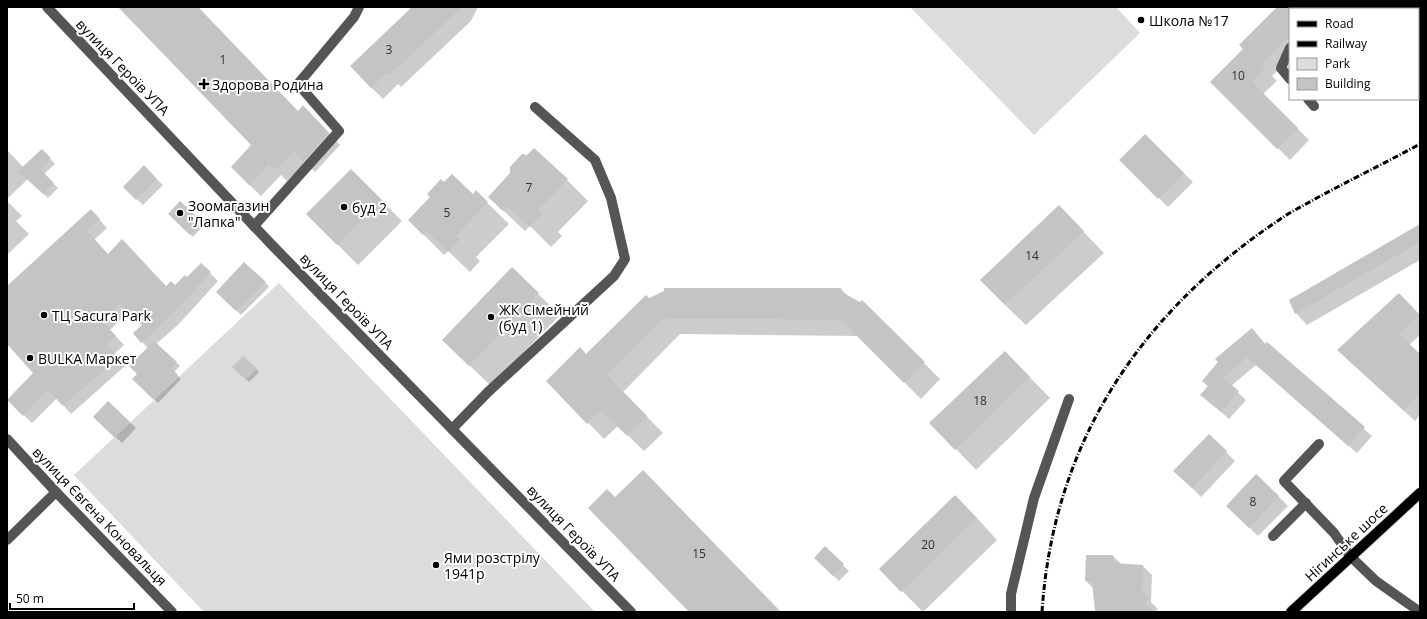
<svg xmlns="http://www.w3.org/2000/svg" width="1427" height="619" font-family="'Open Sans',sans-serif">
  <rect width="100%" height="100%" fill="#fff"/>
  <!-- green -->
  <g fill="#dcdcdc">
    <polygon points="910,7 1116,7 1140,33 1034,135"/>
    <polygon points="279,283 595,612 204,612 74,475"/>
  </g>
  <!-- shadow -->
  <g fill="#0003">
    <polygon points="119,7 198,7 298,112 315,118 340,145 315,172 306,162 287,181 281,175 261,196 243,179 252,145"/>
    <polygon points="411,7 478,7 471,21 401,87 398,84 383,99 371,87"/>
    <polygon points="1279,7 1342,7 1340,9 1290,9 1290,59 1272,76 1277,81 1263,94 1309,140 1290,160 1211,82 1244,49"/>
    <polygon points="1145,135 1193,182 1168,207 1121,160"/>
    <polygon points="7,150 23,167 42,150 55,164 44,174 58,188 48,198 28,179 7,199"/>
    <polygon points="144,167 163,185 143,205 124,187"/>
    <polygon points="351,170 402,221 358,265 307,214"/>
    <polygon points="511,173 567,180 588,201 558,232 562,236 551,247 530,226 525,231 489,197"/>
    <polygon points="445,183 473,195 476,192 509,224 476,257 480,261 470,272 448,251 444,255 409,220"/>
    <polygon points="7,201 22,216 16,221 29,234 7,255"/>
    <polygon points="180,202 204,225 193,237 169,214"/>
    <polygon points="99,219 107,228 94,240 108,255 166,287 175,286 187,279 210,273 218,281 178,325 156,344 180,366 174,372 181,379 158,403 134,379 138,374 148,348 142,342 143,325 129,311 110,330 124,345 114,354 125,366 71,414 57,398 32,423 8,400 35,373 7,343 7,288"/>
    <polygon points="1420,225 1420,260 1307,325 1296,313"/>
    <polygon points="1080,228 1104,253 1026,325 1005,305"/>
    <polygon points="512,269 560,315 491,386 465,361"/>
    <polygon points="265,282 269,287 241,315 217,292"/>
    <polygon points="841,289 849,297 860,303 862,301 940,379 921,399 858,336 680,334 623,392 663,433 644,451 618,426 604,439 547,381 586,355 648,300"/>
    <polygon points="1410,305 1420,316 1420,335 1409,345 1420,356 1420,415 1415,421 1338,350"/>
    <polygon points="1252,329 1266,345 1372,436 1357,453 1256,365 1231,386 1246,400 1229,419 1202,395 1209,387 1203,381"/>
    <polygon points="1005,352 1050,398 976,470 956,449"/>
    <polygon points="243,357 259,372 249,382 234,367"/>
    <polygon points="108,402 136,428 122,443 94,417"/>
    <polygon points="1209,435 1235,461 1201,497 1175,471"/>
    <polygon points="1257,475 1288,506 1258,536 1227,506"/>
    <polygon points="976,517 997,540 923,612 880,569"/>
    <polygon points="825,548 849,571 839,581 815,558"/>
    <polygon points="1113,556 1122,565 1143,566 1152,575 1151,602 1158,609 1154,612 1098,612 1096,610 1094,589 1086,581"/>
  </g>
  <!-- building -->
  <g fill="#c4c4c4">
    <polygon points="118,7 198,7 298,111 303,105 329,133 303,161 294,151 275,170 269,164 249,185 231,167 251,145"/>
    <polygon points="412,7 462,7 388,76 386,73 371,88 350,66"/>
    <polygon points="1277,7 1290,7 1290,35 1261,64 1266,69 1252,82 1298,128 1277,149 1210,82 1243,49 1239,45"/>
    <polygon points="1145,134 1184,173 1158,199 1119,160"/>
    <polygon points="534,148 568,179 538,210 542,214 530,227 508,206 503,211 488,197 510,173 510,167 522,154 527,155"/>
    <polygon points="42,149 51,158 40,169 54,183 43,194 18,171"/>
    <polygon points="144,165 157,179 136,200 123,187"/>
    <polygon points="351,169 382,200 337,245 306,214"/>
    <polygon points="452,174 473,194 476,190 488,202 456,236 460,239 448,252 426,231 423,235 408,220 430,197 427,194 441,179 444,182"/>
    <polygon points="180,201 202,222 190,235 168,214"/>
    <polygon points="1059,205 1084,231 1005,305 980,280"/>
    <polygon points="91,209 100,219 87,231 108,254 122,239 166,286 171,281 175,285 185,275 187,277 201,263 211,272 170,317 141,343 133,333 142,325 120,304 102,321 116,336 107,345 118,357 63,406 48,390 23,416 7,400 33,373 7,344 7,286"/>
    <polygon points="1420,224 1420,242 1295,314 1289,300"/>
    <polygon points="244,262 266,282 236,311 216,292"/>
    <polygon points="512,267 539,293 469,366 442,340"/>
    <polygon points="664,288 841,288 843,293 860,302 862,300 925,362 904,383 841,320 664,318 607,375 647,416 627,436 601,410 587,424 546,381 580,347 586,354 646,295 649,298 664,291"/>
    <polygon points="1399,293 1420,315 1399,334 1420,354 1420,393 1404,411 1337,350"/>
    <polygon points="1252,328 1265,344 1267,342 1365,427 1348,446 1247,357 1223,378 1239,391 1221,412 1200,395 1208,386 1202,381 1218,362 1215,359"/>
    <polygon points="154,341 177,362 171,368 178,375 154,400 132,379 137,374 129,366"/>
    <polygon points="1005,351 1030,377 955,450 929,423"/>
    <polygon points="243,356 257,369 246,380 232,367"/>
    <polygon points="108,401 130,422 115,438 93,417"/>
    <polygon points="1209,434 1227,451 1192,488 1173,471"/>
    <polygon points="643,470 781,612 689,612 588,508 607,489 615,497"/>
    <polygon points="1256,474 1279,496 1249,528 1226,506"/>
    <polygon points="955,495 977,518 901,592 879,569"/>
    <polygon points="825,546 844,564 833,576 814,558"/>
    <polygon points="1086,555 1113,555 1114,563 1143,565 1142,592 1150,599 1145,603 1153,612 1095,611 1092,582 1085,581"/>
  </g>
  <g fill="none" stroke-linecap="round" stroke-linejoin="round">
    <!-- major casing -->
    <g stroke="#dbdbdb" stroke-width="12">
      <polyline id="major" points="1291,612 1420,493"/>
    </g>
    <!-- minor -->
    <g stroke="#555" stroke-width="10">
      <polyline points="47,7 271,244 631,612"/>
      <polyline points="1332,9 1334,7"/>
      <polyline points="1290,48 1281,68 1290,79"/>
      <polyline points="1308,99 1314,106"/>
      <polyline points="254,226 339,131 298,84 354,17 359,7"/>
      <polyline points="452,429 488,392 614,276 625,259 611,198 595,160 535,107"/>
      <polyline points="7,439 56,492 172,612"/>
      <polyline points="1319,444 1284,481 1334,533 1350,556 1376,581 1420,612"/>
      <polyline points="1273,536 1306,503"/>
      <polyline points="7,540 56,492"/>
      <polyline points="1011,612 1011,594 1034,498 1069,399"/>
    </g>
    <!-- major -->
    <use href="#major" stroke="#000" stroke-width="10"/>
    <!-- rail -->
    <path stroke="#000" stroke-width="3" stroke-dasharray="6 2 1 2" stroke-linecap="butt" d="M1042,612c11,-169 98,-299 237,-392 11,-8 24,-14 36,-21 35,-19 70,-36 105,-55"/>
  </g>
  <!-- markers -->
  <g fill="#000" stroke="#fff" stroke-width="1.5">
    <circle cx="1141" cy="20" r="4"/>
    <path d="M202 78h4v4h4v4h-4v4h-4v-4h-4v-4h4z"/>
    <circle cx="344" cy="207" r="4"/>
    <circle cx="180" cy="213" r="4"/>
    <circle cx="44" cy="315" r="4"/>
    <circle cx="491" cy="317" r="4"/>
    <circle cx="30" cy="358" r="4"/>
    <circle cx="436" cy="565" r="4"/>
  </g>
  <g text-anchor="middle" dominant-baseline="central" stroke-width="4" stroke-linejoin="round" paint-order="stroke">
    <!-- number labels -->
    <g font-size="12" fill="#313131">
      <text x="389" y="49">3</text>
      <text x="223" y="59">1</text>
      <text x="1238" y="75">10</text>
      <text x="529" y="187">7</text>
      <text x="447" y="212">5</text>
      <text x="1032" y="255">14</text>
      <text x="980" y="400">18</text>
      <text x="1253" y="501">8</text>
      <text x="928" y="544">20</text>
      <text x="699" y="553">15</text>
    </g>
    <!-- poi labels -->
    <g font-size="14" fill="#000" stroke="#fff" text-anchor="start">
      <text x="1149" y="20">Школа №17</text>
      <text x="212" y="84">Здорова Родина</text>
      <text x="188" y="205">Зоомагазин<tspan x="188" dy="16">"Лапка"</tspan></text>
      <text x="352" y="207">буд 2</text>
      <text x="499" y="309">ЖК Сімейний<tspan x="499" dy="16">(буд 1)</tspan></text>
      <text x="52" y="315">ТЦ Sacura Park</text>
      <text x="38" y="358">BULKA Маркет</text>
      <text x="444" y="557">Ями розстрілу<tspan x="444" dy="16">1941р</tspan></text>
    </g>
    <!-- street labels -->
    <g font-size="14" fill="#000" stroke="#fff">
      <text transform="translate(123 67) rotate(46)">вулиця Героїв УПА</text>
      <text transform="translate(347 301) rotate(46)">вулиця Героїв УПА</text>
      <text transform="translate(100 516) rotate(46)">вулиця Євгена Коновальця</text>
      <text transform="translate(574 533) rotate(46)">вулиця Героїв УПА</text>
      <text transform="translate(1346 542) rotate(-43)">Нігинське шосе</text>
    </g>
  </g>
  <!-- border -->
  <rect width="1427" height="619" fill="none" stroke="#000000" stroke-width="16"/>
  <!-- legend -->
  <rect x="1289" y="8" width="130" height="92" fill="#ffffff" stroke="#999999"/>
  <rect x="1297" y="21" width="20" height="6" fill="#000000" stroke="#999999"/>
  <text x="1325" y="28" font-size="12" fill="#000000">Road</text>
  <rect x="1297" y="41" width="20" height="6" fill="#000000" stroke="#999999"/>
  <text x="1325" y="48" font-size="12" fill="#000000">Railway</text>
  <rect x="1297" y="58" width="20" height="12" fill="#dcdcdc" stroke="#999999"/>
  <text x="1325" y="68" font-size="12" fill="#000000">Park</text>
  <rect x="1297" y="78" width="20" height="12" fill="#c4c4c4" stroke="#999999"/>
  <text x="1325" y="88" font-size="12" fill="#000000">Building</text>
  <!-- scale -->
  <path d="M10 603v6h124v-6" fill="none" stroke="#000000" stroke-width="2"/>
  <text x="16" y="603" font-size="12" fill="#000000" stroke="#ffffff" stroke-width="3" paint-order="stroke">50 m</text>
</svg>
